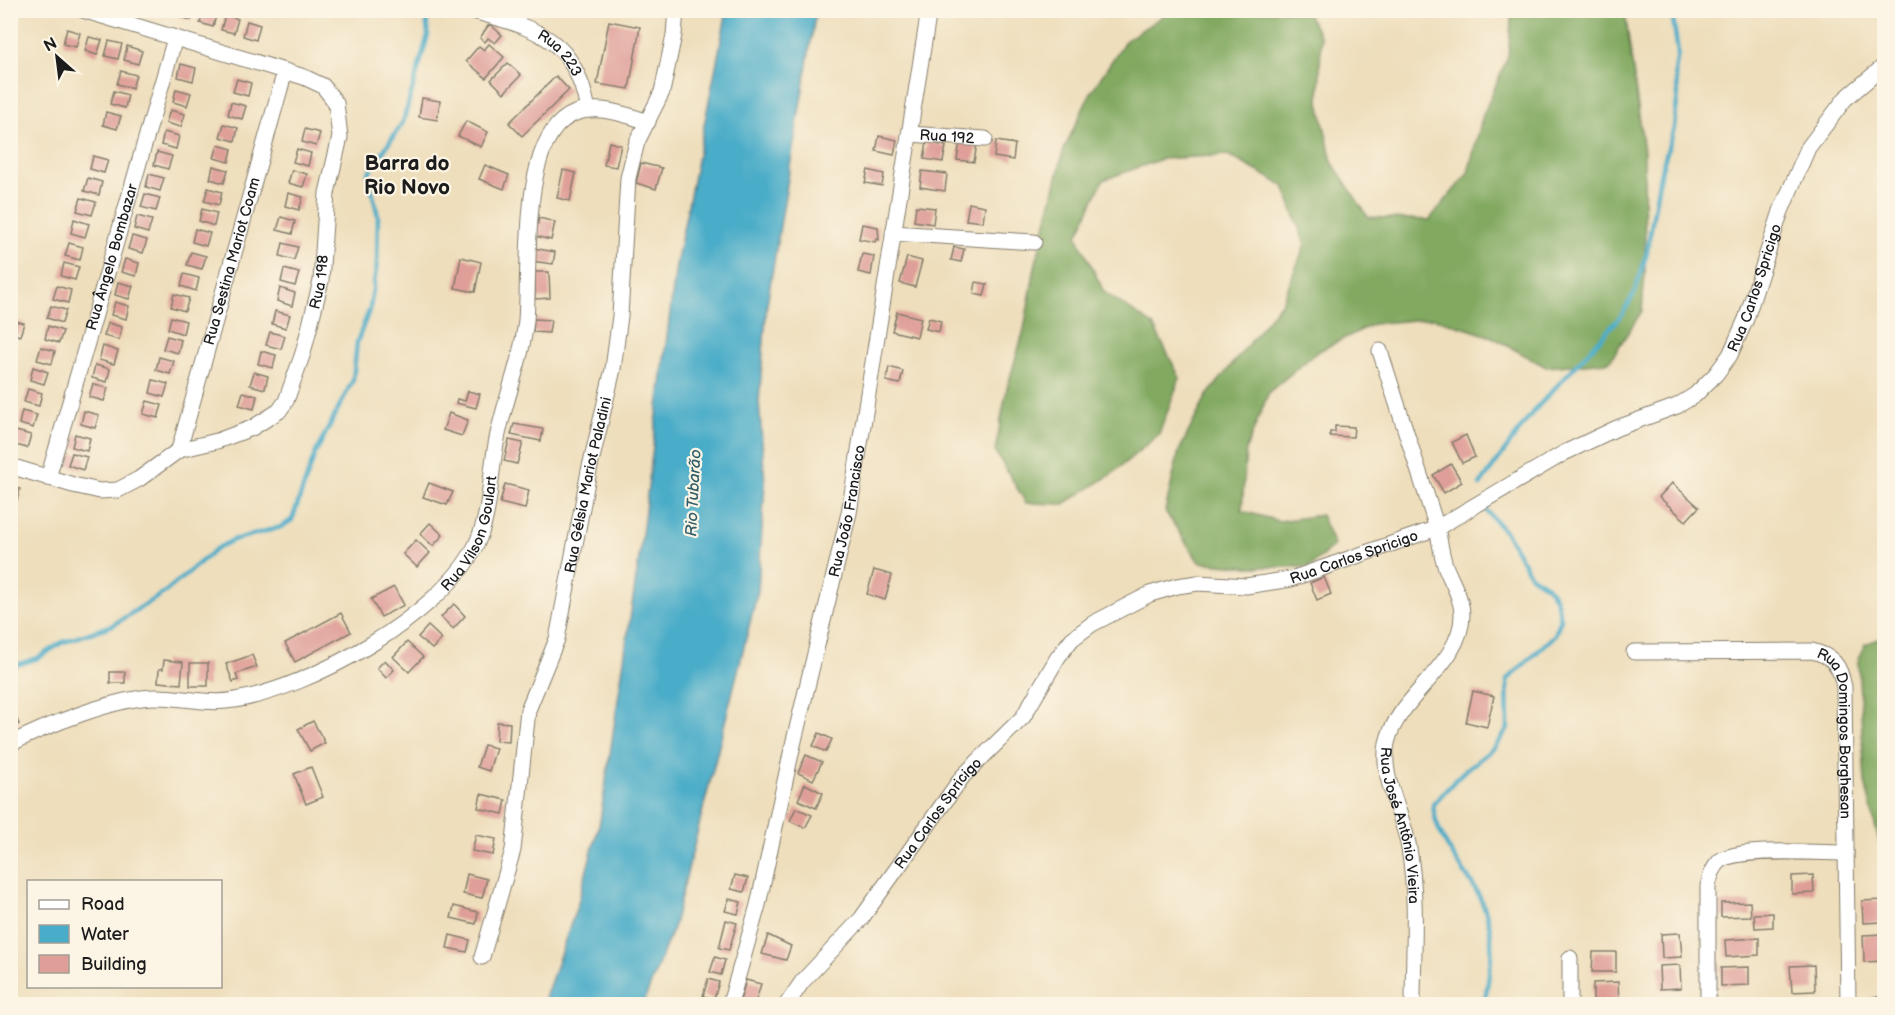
<svg xmlns="http://www.w3.org/2000/svg" width="1895" height="1015" font-family="'Balsamiq Sans',sans-serif">
  <rect width="100%" height="100%" fill="#fcf5e5"/>
  <filter id="ink" filterUnits="userSpaceOnUse"><feTurbulence type="fractalNoise" baseFrequency=".0167" numOctaves="2"/><feDisplacementMap in="SourceGraphic" scale="12" xChannelSelector="R" yChannelSelector="G"/><feConvolveMatrix kernelMatrix="1 2 1 2 8 2 1 2 1" color-interpolation-filters="sRGB"/></filter>
  <filter id="wash" filterUnits="userSpaceOnUse"><feTurbulence type="fractalNoise" baseFrequency=".008" numOctaves="4" result="noise"/><feDisplacementMap in="SourceGraphic" scale="24" xChannelSelector="R" yChannelSelector="G"/><feGaussianBlur stdDeviation="1.35" result="paint"/><feColorMatrix in="noise" values="0 0 0 0 0 0 0 0 0 0 0 0 0 0 0 0 0 1.4 0 .05"/><feComposite in="paint" operator="in"/></filter>
  <g filter="url(#wash)">
    <rect width="100%" height="100%" fill="#eedebc"/>
    <!-- forest -->
    <g fill="#81a960" stroke="#4e623e" stroke-width="1.5">
      <polygon points="1170,11 1306,11 1321,38 1319,102 1332,162 1368,217 1429,220 1468,173 1483,115 1508,56 1512,11 1625,11 1644,152 1645,273 1642,311 1609,362 1546,367 1492,337 1434,318 1373,324 1317,352 1269,392 1246,449 1242,511 1279,521 1321,515 1334,545 1310,567 1249,567 1199,562 1165,511 1179,451 1206,397 1282,302 1305,245 1284,186 1228,155 1162,159 1103,180 1077,236 1104,292 1153,325 1180,378 1159,434 1112,474 1064,504 1026,503 995,451 1007,388 1024,330 1035,267 1064,149 1091,92 1125,41"/>
      <polygon points="1884,637 1884,852 1880,846 1865,782 1858,661 1865,644"/>
    </g>
    <!-- water -->
    <polygon fill="#49acc8" stroke="#326472" stroke-width="1.5" points="727,11 816,11 767,304 759,401 765,483 758,591 674,925 643,1004 543,1004 578,903 600,821 639,558 676,265"/>
    <g fill="none" stroke-linecap="round" stroke-linejoin="round">
      <!-- stream -->
      <g stroke="#49acc8" stroke-width="4.5">
        <polyline points="1480,485 1532,413 1622,315 1635,292 1647,252 1660,175 1674,128 1678,93 1675,73 1678,52 1673,19 1667,10"/>
        <polyline points="10,667 38,658 61,643 113,625 165,592 216,549 233,540 281,527 292,520 315,454 353,380 357,342 370,308 377,264 378,216 368,174 403,122 428,35 426,15"/>
        <path d="M1484,1004c5,-28 12,-59 3,-88 -11,-40 -51,-68 -54,-112l29,-31 32,-25 14,-20 -1,-48 48,-45 6,-16 -5,-20 -9,-13 -16,-10 -24,-42 -22,-25"/>
      </g>
    </g>
    <g id="blocks">
      <!-- building -->
      <g fill="#df9f98">
        <polygon points="180,10 194,10 191,20 178,16"/>
        <polygon points="204,10 217,12 213,27 200,23"/>
        <polygon points="225,15 238,19 234,33 221,30"/>
        <polygon points="247,21 260,25 256,40 243,36"/>
        <polygon points="609,21 640,27 629,89 597,84"/>
        <polygon points="491,25 502,35 495,43 488,38 485,42 480,38 488,26"/>
        <polygon points="67,29 80,33 76,47 63,44"/>
        <polygon points="89,37 102,40 97,55 85,51"/>
        <polygon points="109,41 122,44 118,59 105,56"/>
        <polygon points="489,44 504,57 486,78 466,61 479,46 484,50"/>
        <polygon points="127,46 142,51 138,64 124,60"/>
        <polygon points="508,63 521,75 504,93 491,80"/>
        <polygon points="181,64 196,68 193,81 178,77"/>
        <polygon points="121,71 136,75 132,88 117,84"/>
        <polygon points="556,76 569,90 522,136 509,123"/>
        <polygon points="237,79 251,83 248,96 233,92"/>
        <polygon points="176,89 191,93 187,106 173,102"/>
        <polygon points="114,91 128,95 125,108 110,104"/>
        <polygon points="422,98 440,101 437,120 419,117"/>
        <polygon points="231,102 246,106 242,119 228,115"/>
        <polygon points="170,110 185,114 181,127 166,123"/>
        <polygon points="106,112 121,116 117,129 103,125"/>
        <polygon points="466,121 488,132 481,147 458,136"/>
        <polygon points="224,124 238,128 235,141 220,137"/>
        <polygon points="305,129 320,133 316,146 302,142"/>
        <polygon points="164,132 179,136 176,149 161,145"/>
        <polygon points="879,136 897,140 894,155 876,151"/>
        <polygon points="960,141 977,143 974,162 957,160"/>
        <polygon points="996,141 1015,144 1013,160 994,157"/>
        <polygon points="609,142 621,145 616,167 604,165"/>
        <polygon points="927,142 946,146 943,162 924,159"/>
        <polygon points="218,145 232,149 229,162 214,158"/>
        <polygon points="297,149 311,153 308,166 293,162"/>
        <polygon points="157,152 172,156 168,169 154,165"/>
        <polygon points="93,156 108,160 104,173 90,169"/>
        <polygon points="641,163 662,168 656,189 636,183"/>
        <polygon points="485,165 509,175 504,189 479,179"/>
        <polygon points="213,166 228,170 224,183 210,179"/>
        <polygon points="292,170 307,174 303,187 288,183"/>
        <polygon points="563,170 576,173 570,201 557,198"/>
        <polygon points="868,170 884,174 882,186 865,183"/>
        <polygon points="922,171 947,174 945,191 920,187"/>
        <polygon points="149,174 164,178 160,191 146,187"/>
        <polygon points="88,178 102,182 99,195 84,191"/>
        <polygon points="208,188 222,192 219,205 204,201"/>
        <polygon points="288,193 303,197 299,210 285,206"/>
        <polygon points="145,194 160,198 156,211 141,207"/>
        <polygon points="81,198 96,202 92,215 77,211"/>
        <polygon points="969,203 985,206 983,222 966,220"/>
        <polygon points="916,206 935,208 933,224 914,221"/>
        <polygon points="202,209 217,213 214,226 199,221"/>
        <polygon points="137,216 152,220 148,233 134,229"/>
        <polygon points="281,217 295,221 292,234 277,230"/>
        <polygon points="539,218 555,222 551,240 535,236"/>
        <polygon points="74,219 89,224 85,237 71,233"/>
        <polygon points="862,224 878,227 879,240 876,239 875,242 859,239"/>
        <polygon points="195,229 210,233 206,246 192,242"/>
        <polygon points="132,236 147,240 143,253 128,249"/>
        <polygon points="69,243 83,247 80,260 65,256"/>
        <polygon points="283,243 298,247 294,260 280,256"/>
        <polygon points="954,247 964,249 961,262 951,260"/>
        <polygon points="533,248 555,252 553,264 531,261"/>
        <polygon points="191,252 206,256 202,269 187,265"/>
        <polygon points="862,254 874,256 871,275 858,272"/>
        <polygon points="461,257 481,262 475,292 455,288"/>
        <polygon points="907,257 922,261 915,287 900,283"/>
        <polygon points="125,259 139,263 136,276 121,272"/>
        <polygon points="64,263 79,267 75,280 61,276"/>
        <polygon points="284,269 299,273 295,286 281,282"/>
        <polygon points="535,272 549,272 550,298 535,299"/>
        <polygon points="184,274 199,278 196,291 181,286"/>
        <polygon points="118,282 133,286 129,299 115,295"/>
        <polygon points="976,282 987,284 984,296 974,294"/>
        <polygon points="57,286 71,290 68,303 53,299"/>
        <polygon points="280,288 295,293 292,306 277,301"/>
        <polygon points="174,294 189,298 185,311 171,307"/>
        <polygon points="115,302 129,306 126,319 111,315"/>
        <polygon points="51,306 66,310 62,323 47,318"/>
        <polygon points="275,311 290,315 286,328 272,324"/>
        <polygon points="897,312 921,318 917,337 892,331"/>
        <polygon points="171,317 186,321 183,334 168,329"/>
        <polygon points="929,318 941,321 939,332 926,329"/>
        <polygon points="534,319 551,320 549,333 533,332"/>
        <polygon points="10,320 24,323 20,336 10,333"/>
        <polygon points="108,323 122,327 119,340 104,336"/>
        <polygon points="48,326 63,331 59,343 45,339"/>
        <polygon points="270,332 285,336 281,349 266,345"/>
        <polygon points="167,336 181,340 178,353 163,349"/>
        <polygon points="103,346 118,351 114,364 99,360"/>
        <polygon points="41,347 55,351 52,364 37,360"/>
        <polygon points="261,351 276,355 273,368 258,364"/>
        <polygon points="159,357 174,361 170,374 156,370"/>
        <polygon points="95,365 110,369 107,382 92,378"/>
        <polygon points="33,367 48,372 44,384 30,380"/>
        <polygon points="889,367 903,371 900,384 886,381"/>
        <polygon points="254,372 268,376 265,389 250,385"/>
        <polygon points="153,380 168,384 164,397 150,393"/>
        <polygon points="93,384 108,388 104,401 89,397"/>
        <polygon points="28,389 42,393 39,406 24,402"/>
        <polygon points="468,391 480,394 476,408 456,403 457,399 465,401"/>
        <polygon points="243,392 257,396 254,409 239,405"/>
        <polygon points="147,401 162,405 158,418 143,414"/>
        <polygon points="22,411 37,415 33,428 19,424"/>
        <polygon points="84,411 99,415 95,428 81,424"/>
        <polygon points="449,413 468,420 462,436 443,430"/>
        <polygon points="514,424 543,429 541,441 511,435"/>
        <polygon points="1335,426 1354,427 1353,437 1330,436 1330,432 1335,432"/>
        <polygon points="16,431 31,435 27,448 12,444"/>
        <polygon points="75,434 90,438 87,451 72,447"/>
        <polygon points="1466,435 1475,457 1462,463 1452,442"/>
        <polygon points="509,440 523,443 517,464 504,461"/>
        <polygon points="72,453 87,457 83,470 68,465"/>
        <polygon points="1451,464 1462,482 1444,493 1433,475"/>
        <polygon points="429,483 453,492 447,505 423,497"/>
        <polygon points="1672,483 1699,507 1686,521 1659,497"/>
        <polygon points="505,484 529,490 525,509 500,503"/>
        <polygon points="10,486 20,489 16,504 10,502"/>
        <polygon points="430,523 443,535 433,546 420,534"/>
        <polygon points="416,540 430,553 417,567 403,554"/>
        <polygon points="874,570 892,575 885,600 867,594"/>
        <polygon points="1324,577 1331,594 1317,600 1310,583"/>
        <polygon points="394,587 404,605 381,617 371,599"/>
        <polygon points="454,604 465,616 453,629 441,617"/>
        <polygon points="341,613 351,632 295,662 285,643"/>
        <polygon points="428,626 442,639 432,649 418,637"/>
        <polygon points="407,642 423,657 409,672 393,657"/>
        <polygon points="252,655 257,667 236,674 238,680 233,682 226,664"/>
        <polygon points="164,660 183,662 181,684 158,682 159,669 163,669"/>
        <polygon points="385,660 394,670 386,678 377,668"/>
        <rect x="190" y="663" width="18" height="23"/>
        <rect x="110" y="672" width="15" height="11"/>
        <polygon points="1473,691 1494,696 1487,727 1466,722"/>
        <polygon points="15,715 19,724 10,728 10,717"/>
        <polygon points="313,721 325,743 310,751 298,729"/>
        <polygon points="497,722 510,723 509,742 496,741"/>
        <polygon points="819,733 832,739 826,752 813,746"/>
        <polygon points="484,745 496,748 489,771 477,767"/>
        <polygon points="806,755 822,762 813,780 798,773"/>
        <polygon points="311,767 323,797 306,804 294,774"/>
        <polygon points="805,784 823,793 816,808 798,800"/>
        <polygon points="481,794 506,800 503,814 478,808"/>
        <polygon points="796,808 812,815 805,828 790,821"/>
        <polygon points="476,835 496,839 493,855 472,851"/>
        <polygon points="467,874 487,879 482,898 463,894"/>
        <polygon points="735,875 748,878 744,892 731,889"/>
        <polygon points="1813,875 1814,893 1792,894 1792,876"/>
        <polygon points="729,899 741,902 738,914 725,911"/>
        <polygon points="1884,900 1884,922 1863,923 1862,901"/>
        <polygon points="1750,902 1751,916 1721,917 1721,903"/>
        <polygon points="454,906 478,912 476,924 451,918"/>
        <polygon points="1773,913 1773,927 1755,928 1754,914"/>
        <polygon points="726,920 737,923 729,950 719,948"/>
        <polygon points="1680,933 1682,957 1662,958 1661,934"/>
        <polygon points="1884,934 1884,961 1864,962 1863,935"/>
        <polygon points="450,935 470,940 467,952 447,948"/>
        <polygon points="768,935 791,946 786,960 762,954"/>
        <polygon points="1759,938 1759,955 1726,957 1725,940"/>
        <polygon points="1593,952 1616,952 1616,972 1592,972"/>
        <polygon points="715,957 725,960 721,975 710,972"/>
        <polygon points="1680,965 1681,988 1660,989 1659,966"/>
        <polygon points="1814,965 1815,991 1792,992 1790,966"/>
        <polygon points="1749,967 1749,985 1721,986 1721,968"/>
        <polygon points="708,979 719,982 714,999 703,996"/>
        <polygon points="746,980 761,984 755,1004 739,1004"/>
        <polygon points="1618,982 1619,1004 1593,1004 1593,983"/>
        <rect x="1873" y="997" width="11" height="7"/>
        <rect x="1303" y="1001" width="20" height="3"/>
        <polygon points="1658,1001 1676,1002 1676,1004 1658,1004"/>
      </g>
    </g>
  </g>
  <g filter="url(#ink)">
    <use href="#blocks" fill-opacity="0" stroke="#857d6c" stroke-width="1.5"/>
    <g fill="none" stroke-linecap="round" stroke-linejoin="round">
      <!-- street casing -->
      <g stroke="#857d6c" stroke-width="17">
        <g id="street">
          <path id="s1" d="M470,10c66,19 104,26 118,100"/>
          <path id="s2" d="M909,134l76,5"/>
          <polyline points="893,233 1034,242"/>
          <path id="s3" d="M1380,351l57,177c3,13 4,27 9,40 6,15 16,30 16,47 0,49 -65,82 -75,128 -7,37 17,71 22,106 9,51 4,105 4,155"/>
          <path id="s4" d="M179,450l106,-379"/>
          <path id="s5" d="M10,466l63,19 27,6 18,-1 21,-11 40,-29 38,-9 35,-13 27,-17 7,-10 17,-48 18,-72 6,-88 13,-56 -4,-34 -13,-17 -19,-9 -221,-67"/>
          <path id="s6" d="M48,478l127,-440"/>
          <path id="s7" d="M1634,652l178,-1c21,5 28,14 32,36l4,317"/>
          <path id="s8" d="M10,744c35,-18 107,-47 146,-47 26,0 53,8 79,3 75,-12 205,-84 240,-153 17,-34 14,-71 22,-108 8,-40 25,-79 29,-119 4,-49 -5,-165 36,-199 24,-21 59,-8 86,1"/>
          <path id="s9" d="M482,957l31,-107 15,-140 29,-71 32,-168 24,-102 7,-53 8,-138 9,-36 25,-50 12,-57 2,-25"/>
          <polyline points="1570,958 1570,1004"/>
          <path id="s10" d="M730,1004l28,-99 34,-156 57,-236 80,-503"/>
          <path id="s11" d="M787,1004l15,-22 59,-63 102,-143 60,-59 35,-60 14,-18 20,-15 58,-30 27,-8 21,-3 48,3 45,-7 146,-51 127,-75 53,-25 60,-22 18,-11 21,-21 14,-19 16,-36 35,-108 27,-63 37,-49 39,-33"/>
          <path d="M1708,1004v-118c2,-9 5,-19 12,-25 17,-14 100,-8 126,-8"/>
        </g>
      </g>
      <!-- street -->
      <use href="#street" stroke="#fff" stroke-width="15"/>
    </g>
  </g>
  <g text-anchor="middle" dominant-baseline="central" stroke-width="4.5" stroke-linejoin="round" paint-order="stroke">
    <!-- street labels -->
    <g font-size="15" fill="#1c1c1c" stroke="#fcf5e5">
      <text stroke="none"><textPath href="#s1" startOffset="102">Rua 223</textPath></text>
      <text stroke="none"><textPath href="#s2" startOffset="38">Rua 192</textPath></text>
      <text stroke="none"><textPath href="#s6" startOffset="230">Rua Ângelo Bombazar</textPath></text>
      <text stroke="none"><textPath href="#s4" startOffset="196">Rua Sestina Mariot Coam</textPath></text>
      <text stroke="none"><textPath href="#s5" startOffset="429">Rua 198</textPath></text>
      <text stroke="none"><textPath href="#s11" startOffset="1269">Rua Carlos Spricigo</textPath></text>
      <text stroke="none"><textPath href="#s9" startOffset="486">Rua Gélsia Mariot Paladini</textPath></text>
      <text stroke="none"><textPath href="#s10" startOffset="507">Rua João Francisco</textPath></text>
      <text stroke="none"><textPath href="#s8" startOffset="536">Rua Vilson Goulart</textPath></text>
      <text stroke="none"><textPath href="#s11" startOffset="765">Rua Carlos Spricigo</textPath></text>
      <text stroke="none"><textPath href="#s7" startOffset="273">Rua Domingos Borghesan</textPath></text>
      <text stroke="none"><textPath href="#s11" startOffset="244">Rua Carlos Spricigo</textPath></text>
      <text stroke="none"><textPath href="#s3" startOffset="512">Rua José Antônio Vieira</textPath></text>
    </g>
    <!-- water labels -->
    <g font-size="16" font-style="italic" fill="#305d69" stroke="#fcf5e5">
      <text transform="translate(694 493) rotate(-87)">Rio Tubarão</text>
    </g>
    <!-- district labels -->
    <g font-size="21" font-weight="bold" fill="#1c1c1c" stroke="#fcf5e5">
      <text x="407" y="163">Barra do<tspan x="407" dy="24">Rio Novo</tspan></text>
    </g>
  </g>
  <!-- margin -->
  <rect width="1895" height="1015" fill="none" stroke="#fcf5e5" stroke-width="36"/>
  <!-- legend -->
  <rect x="27" y="880" width="195" height="108" fill="#fcf5e5" stroke="#a29e95" stroke-width="1.5"/>
  <rect x="39" y="900" width="30" height="9" fill="#ffffff" stroke="#a29e95" stroke-width="1.5"/>
  <text x="81" y="910" font-size="18" fill="#1c1c1c">Road</text>
  <rect x="39" y="925" width="30" height="18" fill="#49acc8" stroke="#a29e95" stroke-width="1.5"/>
  <text x="81" y="940" font-size="18" fill="#1c1c1c">Water</text>
  <rect x="39" y="955" width="30" height="18" fill="#df9f98" stroke="#a29e95" stroke-width="1.5"/>
  <text x="81" y="970" font-size="18" fill="#1c1c1c">Building</text>
  <!-- north arrow -->
  <g transform="translate(57 57) rotate(332)" stroke="#fcf5e5" stroke-width="4.5" paint-order="stroke">
  <path d="M0-4.5L10 22L0 15L-10 22Z" fill="#1c1c1c"/>
  <text y="-9" font-size="16" font-weight="bold" text-anchor="middle" fill="#1c1c1c">N</text>
  </g>
</svg>
